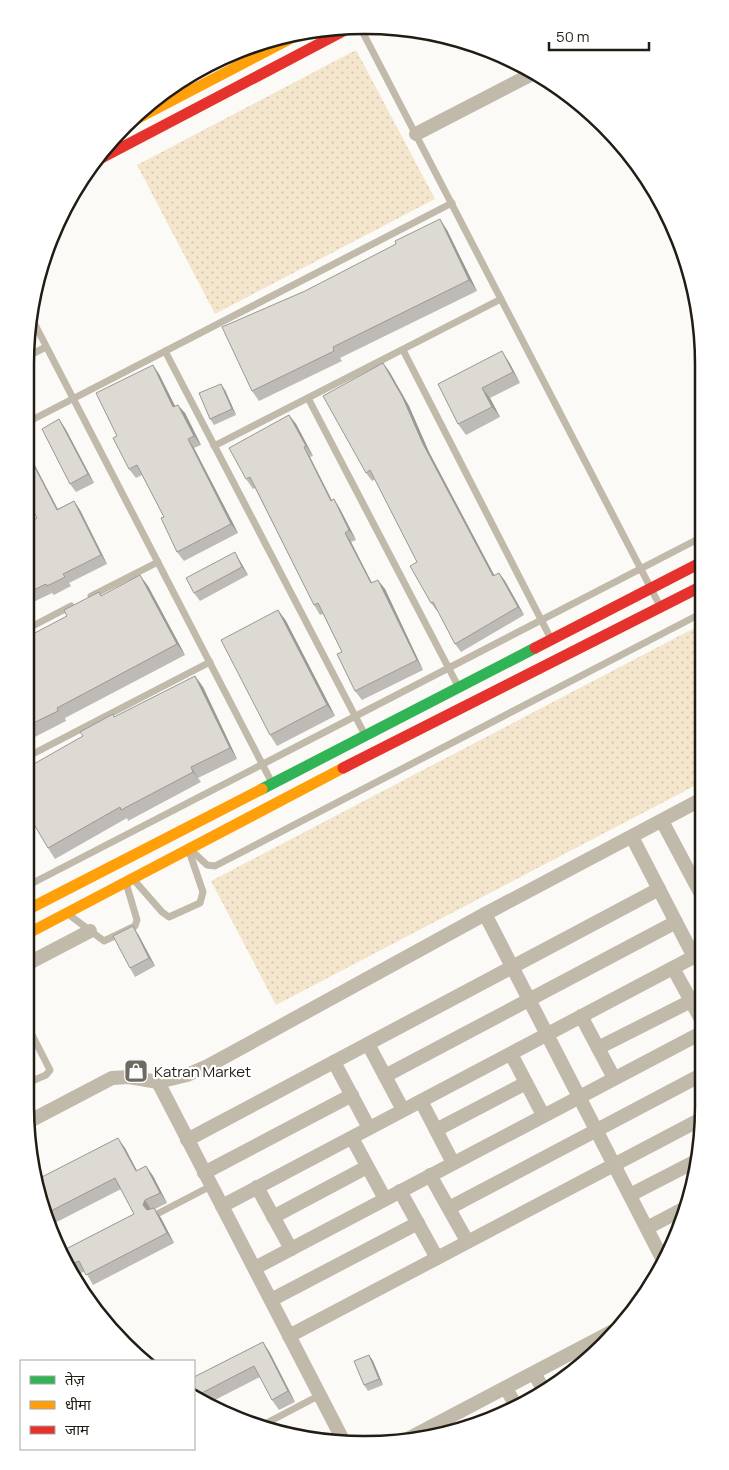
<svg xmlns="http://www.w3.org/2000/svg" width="729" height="1470" font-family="Manrope,'Noto Sans Devanagari',sans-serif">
  <defs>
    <pattern id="park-dots" width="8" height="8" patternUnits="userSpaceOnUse" patternTransform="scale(1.25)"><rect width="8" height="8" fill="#f4e6cd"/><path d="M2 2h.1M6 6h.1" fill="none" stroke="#d1c5af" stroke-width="1.8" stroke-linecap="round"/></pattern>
  </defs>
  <rect width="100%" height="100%" fill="#fcfaf7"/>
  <!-- park -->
  <g fill="url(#park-dots)">
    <polygon points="356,50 435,199 215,314 137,165"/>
    <polygon points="702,624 702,782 276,1005 211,881"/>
  </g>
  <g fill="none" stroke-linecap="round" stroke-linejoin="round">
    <!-- lane -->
    <g stroke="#c1b9aa" stroke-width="7">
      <polyline points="360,27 660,606"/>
      <polyline points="30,315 271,781"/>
      <polyline points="403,350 551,639"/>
      <polyline points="165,351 365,735"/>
      <polyline points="26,357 46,347"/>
      <polyline points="308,398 458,686"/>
      <polyline points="26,423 452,203"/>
      <polyline points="214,446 501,299"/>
      <polyline points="91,596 158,562"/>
      <polyline points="25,630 71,606"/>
      <polyline points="25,758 210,662"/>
      <polyline points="191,850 207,865 215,866 702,613"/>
      <polyline points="134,880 162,912 169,917 200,903 203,892 189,851"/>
      <polyline points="25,887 702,537"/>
      <polyline points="68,914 104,941 135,926 137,920 126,883"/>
      <polyline points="25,1084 46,1075 50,1070 25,1021"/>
      <polyline points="155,1215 211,1186"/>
      <polyline points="82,1288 85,1287"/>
      <polyline points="259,1427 320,1395"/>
    </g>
    <!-- street -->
    <g stroke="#c1b9aa" stroke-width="14">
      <polyline points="416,134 534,73"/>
      <polyline points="662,821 703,898"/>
      <polyline points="632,837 694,957"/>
      <polyline points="485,914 664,1262"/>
      <polyline points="25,965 90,931"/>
      <polyline points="673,968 703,1023"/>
      <polyline points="581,1016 614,1078"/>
      <polyline points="368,1044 403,1110"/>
      <polyline points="598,1048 691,1001"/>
      <polyline points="511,1054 543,1115"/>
      <polyline points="334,1062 369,1128"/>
      <polyline points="385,1076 676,922"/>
      <polyline points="158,1082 343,1440"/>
      <polyline points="421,1101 453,1163"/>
      <polyline points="28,1122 112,1078 129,1077 158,1082 187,1075 208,1066 485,914 702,799"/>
      <polyline points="436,1130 526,1083"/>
      <polyline points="352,1138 385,1199"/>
      <polyline points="187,1140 659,889"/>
      <polyline points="204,1173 352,1095"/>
      <polyline points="430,1175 467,1241"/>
      <polyline points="257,1187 291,1249"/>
      <polyline points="400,1191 437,1258"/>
      <polyline points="630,1195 698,1160"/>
      <polyline points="222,1206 703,952"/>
      <polyline points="449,1208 703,1074"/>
      <polyline points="273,1217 367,1167"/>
      <polyline points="647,1228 687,1207"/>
      <polyline points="255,1268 703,1032"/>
      <polyline points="271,1300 418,1223"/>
      <polyline points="289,1336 703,1118"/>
      <polyline points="534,1373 543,1389"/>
      <polyline points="506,1388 517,1408"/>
      <polyline points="402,1442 615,1330"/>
    </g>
    <!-- fast -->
    <polyline stroke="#30b455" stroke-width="11" points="262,789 535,648"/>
    <!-- slow -->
    <g stroke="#ff9f0a" stroke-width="11">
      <polyline points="127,124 305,31"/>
      <polyline points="25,911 262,789"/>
      <polyline points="25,935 343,768"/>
    </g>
    <!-- jam -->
    <g stroke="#e5322d" stroke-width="11">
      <polyline points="92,163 351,27"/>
      <polyline points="535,648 702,562"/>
      <polyline points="343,768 702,586"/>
    </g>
  </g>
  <!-- wall -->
  <g fill="#bebbb6">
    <polygon points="447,230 477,291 340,358 342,361 259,401 252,391"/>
    <polygon points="509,362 520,383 490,398 500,417 466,435 458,424 438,384"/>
    <polygon points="389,371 409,406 429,452 494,576 499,573 505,581 524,615 461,652 455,644 438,611 437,611 431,603 417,562 375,479 372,481 366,473"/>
    <polygon points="159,374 175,406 185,413 201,445 194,448 238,533 184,561 177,552 164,517 142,475 136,478 129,469 117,436"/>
    <polygon points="225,390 236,415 214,425 210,419"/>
    <polygon points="289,415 296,424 313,456 310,457 332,500 334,499 340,509 356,540 351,542 372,583 385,589 423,670 362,700 355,691 342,652 323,614 320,615 314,605 255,488 253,489 246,479"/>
    <polygon points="65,428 94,483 76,492 70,484"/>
    <polygon points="74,501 80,510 107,564 69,583 71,586 54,595 52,593 25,606 26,524"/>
    <polygon points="240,561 248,575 200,601 194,593"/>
    <polygon points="148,586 185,655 65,718 66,721 25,742 25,641 67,616 99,592 102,596"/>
    <polygon points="278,610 286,621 335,716 277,746 270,735"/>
    <polygon points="195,676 203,687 237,759 198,778 201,782 128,821 127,818 55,859 48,848 83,736 115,717"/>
    <polygon points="138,934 155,966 135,977 130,968"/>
    <polygon points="125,1148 137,1171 146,1166 153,1176 167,1203 155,1209 161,1218 174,1243 93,1285 85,1271 76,1276 62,1251 134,1214 121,1189 49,1226 43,1215"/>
    <polygon points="263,1342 270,1353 295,1402 279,1410 272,1400 260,1377 207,1404 194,1397 194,1377"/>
    <polygon points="369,1355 373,1361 383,1385 368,1391 364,1385"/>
  </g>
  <!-- shaded-wall -->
  <g fill="#9b9994">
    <polygon points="440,219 447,230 477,291 469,280"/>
    <polygon points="502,351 509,362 520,383 513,372"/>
    <polygon points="383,363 389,371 409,406 429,452 499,584 493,576 423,444"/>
    <polygon points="153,365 159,374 180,416 173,407"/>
    <polygon points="221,384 225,390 236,415 232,409"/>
    <polygon points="482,388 490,398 500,417 492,407"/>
    <polygon points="178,405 185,413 201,445 194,436"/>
    <polygon points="289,415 296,424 313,456 306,446"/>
    <polygon points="59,419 65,428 94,483 88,474"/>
    <polygon points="188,439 194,448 238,533 231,524"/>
    <polygon points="304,447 310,457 337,511 331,501"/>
    <polygon points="26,448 63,519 57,510 26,450"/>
    <polygon points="334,499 340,509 356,540 349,530"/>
    <polygon points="74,501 80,510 107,564 101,555"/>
    <polygon points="345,533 351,542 377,593 371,583"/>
    <polygon points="235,552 240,561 248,575 242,567"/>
    <polygon points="499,573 505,581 524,615 518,607"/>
    <polygon points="140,575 148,586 185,655 177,644"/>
    <polygon points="378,580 385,589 423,670 417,660"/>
    <polygon points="278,610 286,621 335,716 327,705"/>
    <polygon points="195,676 203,687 237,759 230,748"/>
    <polygon points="191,767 198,778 201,782 193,772"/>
    <polygon points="133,926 138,934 155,966 149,958"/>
    <polygon points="118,1138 125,1148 143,1182 136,1171"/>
    <polygon points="146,1166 153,1176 167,1203 160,1193"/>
    <polygon points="145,1200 152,1211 150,1215 143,1205"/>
    <polygon points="154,1208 161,1218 174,1243 167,1233"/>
    <polygon points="263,1342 270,1353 295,1402 288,1391"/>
    <polygon points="369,1355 373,1361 383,1385 379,1379"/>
  </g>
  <!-- building -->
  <g fill="#dddad4" stroke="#9b9994">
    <polygon points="440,219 469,280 333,347 334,351 252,391 222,327 305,291 396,244 395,241"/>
    <polygon points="502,351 513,372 482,388 492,407 458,424 438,384"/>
    <polygon points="383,363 403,398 423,444 493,576 499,573 518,607 455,644 433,602 431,603 410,566 417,562 370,470 366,473 323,396"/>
    <polygon points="153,365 173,407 178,405 194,436 188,439 231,524 177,552 161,518 164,517 137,465 129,469 113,438 117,436 96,393"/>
    <polygon points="221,384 232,409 210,419 199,393"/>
    <polygon points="289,415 306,446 304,447 331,501 334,499 349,530 345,533 371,583 378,580 417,660 355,691 337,654 342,652 318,603 314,605 250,477 246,479 229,448"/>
    <polygon points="59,419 88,474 70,484 42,429"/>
    <polygon points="26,450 57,510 74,501 101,555 63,574 65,577 47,586 46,584 25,594 26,524 37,518 26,497"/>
    <polygon points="235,552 242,567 194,593 186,578"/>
    <polygon points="140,575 177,644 57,708 58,711 25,727 25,641 30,639 29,636 67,616 64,610 99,592 101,596"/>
    <polygon points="278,610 327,705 270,735 221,640"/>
    <polygon points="195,676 230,748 191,767 193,772 121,810 120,807 48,848 25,809 25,769 83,736 80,732 113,714 114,717"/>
    <polygon points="133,926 149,958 130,968 113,936"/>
    <polygon points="118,1138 136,1171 146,1166 160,1193 145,1200 143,1205 147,1210 154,1208 167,1233 86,1275 79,1261 70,1265 62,1251 134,1214 115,1178 43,1215 40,1196 45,1194 38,1179"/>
    <polygon points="263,1342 288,1391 272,1400 254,1366 194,1397 194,1377"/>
    <polygon points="369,1355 379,1379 364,1385 354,1361"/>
  </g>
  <!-- icons -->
  <defs>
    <g id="shop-square" transform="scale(1.25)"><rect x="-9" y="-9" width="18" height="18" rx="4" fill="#6e6a63" stroke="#fff"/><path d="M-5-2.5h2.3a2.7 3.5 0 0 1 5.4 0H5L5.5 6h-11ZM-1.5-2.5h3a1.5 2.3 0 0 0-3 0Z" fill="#fff"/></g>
  </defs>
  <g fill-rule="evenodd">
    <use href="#shop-square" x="136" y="1071"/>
  </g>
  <g text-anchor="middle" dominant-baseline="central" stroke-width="4.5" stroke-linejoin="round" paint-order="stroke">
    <!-- poi labels -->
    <g font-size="15" fill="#211d14" stroke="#fff" text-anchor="start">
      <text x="154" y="1071">Katran Market</text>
    </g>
  </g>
  <!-- crop -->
  <path d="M0 0H729V1470H0ZM364 34H365A330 330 0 0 1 695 364V1106A330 330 0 0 1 365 1436H364A330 330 0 0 1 34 1106V364A330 330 0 0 1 364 34Z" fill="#fff" fill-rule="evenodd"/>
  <path fill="none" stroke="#211d14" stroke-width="2.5" d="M364 34H365A330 330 0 0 1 695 364V1106A330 330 0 0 1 365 1436H364A330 330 0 0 1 34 1106V364A330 330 0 0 1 364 34Z"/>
  <!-- legend -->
  <rect x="20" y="1360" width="175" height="90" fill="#ffffff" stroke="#a6a5a1"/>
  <rect x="30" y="1376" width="25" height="8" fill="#30b455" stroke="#a6a5a1"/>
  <text x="65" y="1385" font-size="15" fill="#211d14">तेज़</text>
  <rect x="30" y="1401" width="25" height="8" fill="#ff9f0a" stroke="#a6a5a1"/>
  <text x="65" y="1410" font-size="15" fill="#211d14">धीमा</text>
  <rect x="30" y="1426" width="25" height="8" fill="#e5322d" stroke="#a6a5a1"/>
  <text x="65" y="1435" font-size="15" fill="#211d14">जाम</text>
  <!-- scale -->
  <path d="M549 42v8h100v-8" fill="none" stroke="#211d14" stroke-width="2.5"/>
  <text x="556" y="42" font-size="15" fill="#211d14" stroke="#ffffff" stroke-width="4" paint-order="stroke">50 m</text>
</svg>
